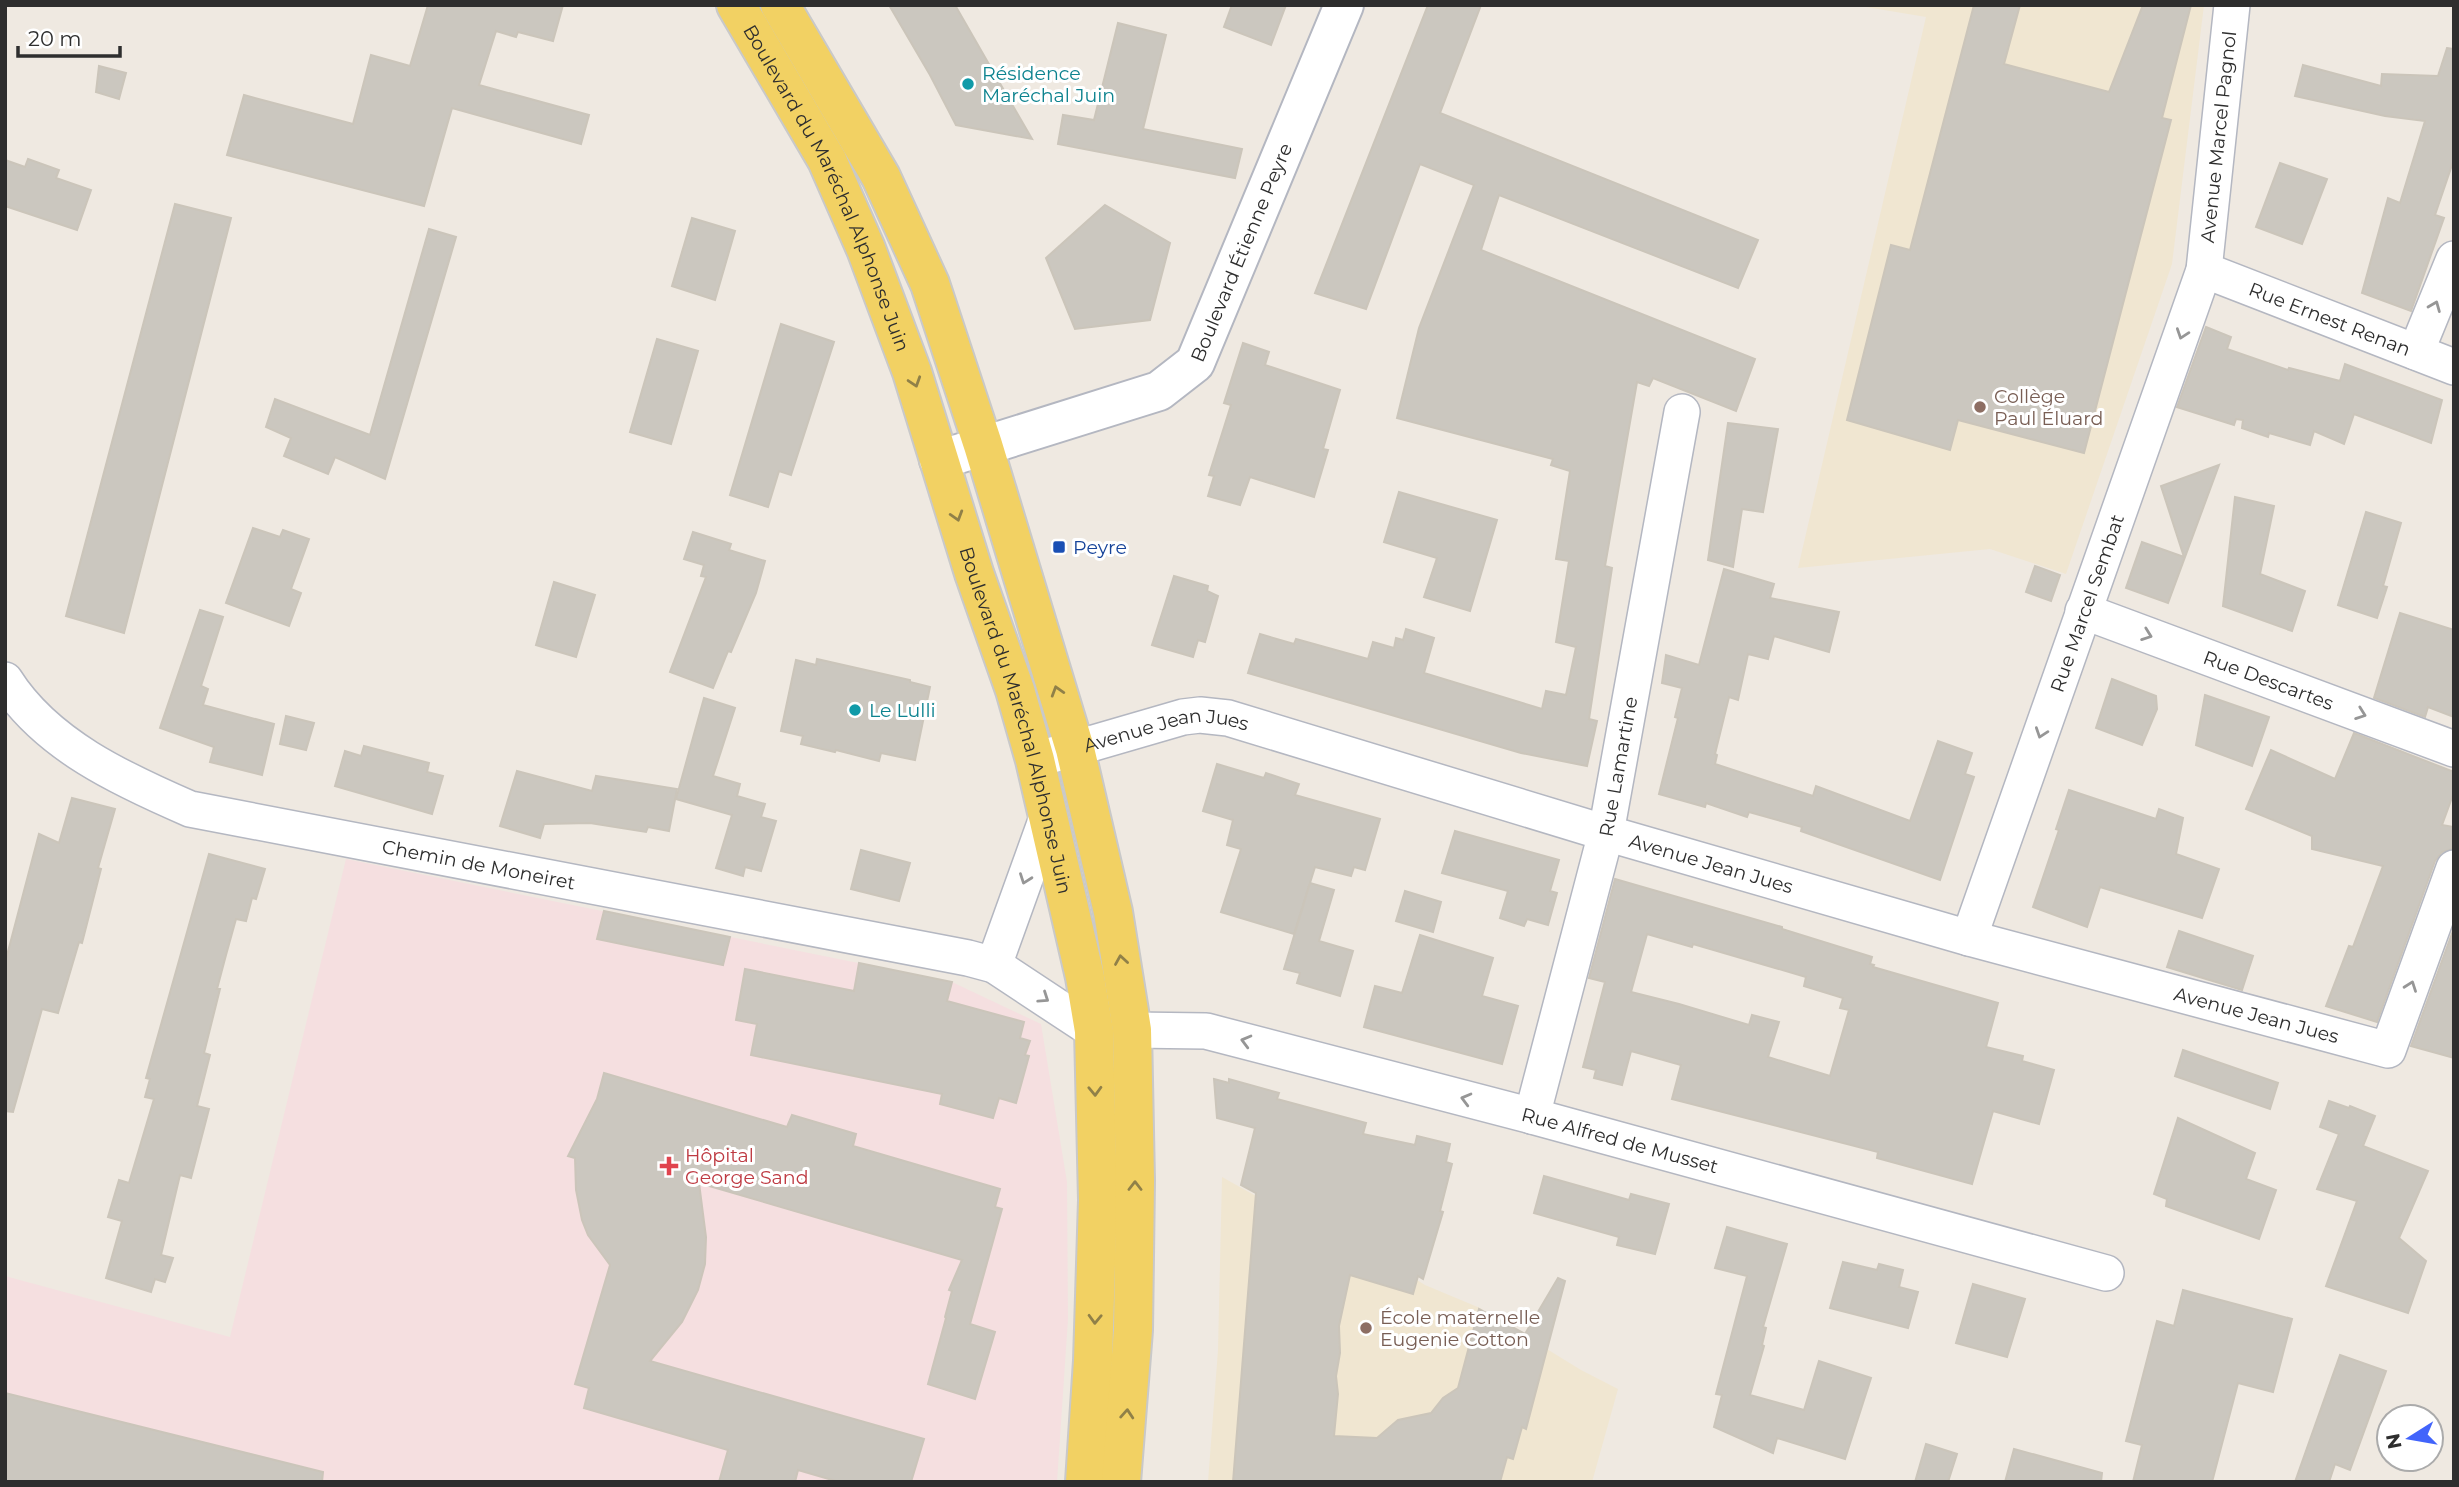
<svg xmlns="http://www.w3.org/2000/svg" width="2459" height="1487" font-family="Montserrat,sans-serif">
  <rect width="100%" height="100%" fill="#efe9e1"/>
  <!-- education -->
  <g fill="#f0e6d1">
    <polygon points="1854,5 2204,5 2172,264 2066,574 1990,549 1798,568 1926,17"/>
    <polygon points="1222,1177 1315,1229 1373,1253 1425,1285 1480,1308 1581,1370 1618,1389 1592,1482 1208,1482 1218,1350"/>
  </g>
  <!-- medical -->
  <polygon fill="#f5dfe0" points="346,859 952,982 1041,1024 1067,1182 1068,1319 1057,1482 5,1482 5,1276 230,1337"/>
  <!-- building -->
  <g fill="#cbc7bf" stroke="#cbc5ba" stroke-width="2" fill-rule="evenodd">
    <polygon points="428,5 563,5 553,41 518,32 516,37 496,31 479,85 589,115 581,144 452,108 424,206 227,155 244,95 353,124 371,55 410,66"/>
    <polygon points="889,5 955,5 1032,139 956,125 930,75"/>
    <polygon points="1232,5 1286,5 1271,45 1224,27"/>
    <polygon points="1428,5 1481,5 1440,113 1758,240 1738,288 1499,195 1481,250 1755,359 1736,411 1653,378 1649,386 1637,382 1605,566 1612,568 1589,719 1597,721 1587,766 1521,753 1248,673 1260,634 1294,644 1296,639 1368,659 1373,642 1394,648 1396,638 1403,640 1406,629 1434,638 1424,673 1542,709 1546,691 1566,695 1576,647 1556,642 1569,561 1556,559 1570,471 1551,465 1553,459 1397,418 1419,328 1474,185 1420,164 1366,309 1315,293"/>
    <polygon points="1974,5 2020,5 2004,64 2109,92 2143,5 2191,5 2162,118 2171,120 2084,453 1958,420 1950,450 1847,420 1891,245 1910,250"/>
    <polygon points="1118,23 1166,35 1143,129 1242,149 1235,178 1058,144 1063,115 1094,120"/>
    <polygon points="2447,48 2454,49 2454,159 2435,215 2444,218 2411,311 2362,293 2388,198 2400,203 2425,121 2385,116 2295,96 2303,65 2381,86 2382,74 2438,76"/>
    <polygon points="99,66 126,73 119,99 96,92"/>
    <polygon points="28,159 59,170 56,178 91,190 77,230 5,206 5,160 25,167"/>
    <polygon points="2280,163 2327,179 2302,244 2256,227"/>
    <polygon points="175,204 231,218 124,633 66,616"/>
    <polygon points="1105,205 1170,243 1150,320 1075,329 1046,258"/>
    <polygon points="692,218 735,231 715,300 672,286"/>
    <polygon points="429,229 456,237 385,479 335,457 328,474 284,456 291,438 266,427 275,399 370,435"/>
    <polygon points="781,324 834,342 791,475 779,471 768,507 730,495"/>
    <polygon points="2206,327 2231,337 2227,349 2288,370 2289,368 2340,381 2345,364 2442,400 2431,443 2354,414 2344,444 2314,431 2310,445 2269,433 2268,437 2242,428 2243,420 2236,419 2234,425 2177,407"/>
    <polygon points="657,339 698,351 671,444 630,432"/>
    <polygon points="1243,343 1269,352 1265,365 1340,390 1323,449 1328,450 1314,497 1250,477 1240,505 1208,496 1214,476 1209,475 1231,405 1224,403"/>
    <polygon points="1728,423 1778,429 1763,512 1742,509 1733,567 1708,560"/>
    <polygon points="2219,465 2168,603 2126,588 2142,542 2184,557 2161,486"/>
    <polygon points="1399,492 1497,520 1470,611 1424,597 1437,558 1384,542"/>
    <polygon points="2235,497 2274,506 2260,574 2305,591 2292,631 2223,606"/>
    <polygon points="2366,512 2401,523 2383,586 2387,587 2377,618 2338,605"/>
    <polygon points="253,528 280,537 283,530 309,539 291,589 301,593 289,626 226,603"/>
    <polygon points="693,532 731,544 729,550 765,561 756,593 731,652 728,651 713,688 670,672 706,577 701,576 704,565 684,559"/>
    <polygon points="2035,566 2060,575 2051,601 2026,592"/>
    <polygon points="1724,569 1774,584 1770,598 1839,612 1829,652 1774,636 1768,659 1748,654 1738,700 1729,697 1715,754 1717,755 1715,764 1813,796 1816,786 1910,821 1938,741 1972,753 1965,774 1974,777 1940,880 1801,831 1802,827 1749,812 1747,817 1706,803 1705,807 1659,794 1678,718 1675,717 1682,688 1662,683 1666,655 1699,665"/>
    <polygon points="1174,576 1208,586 1207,591 1218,596 1205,642 1198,640 1193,657 1152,645"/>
    <polygon points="554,582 595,595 576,657 536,645"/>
    <polygon points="200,610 223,617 201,686 208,689 203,705 274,724 262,775 210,762 214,747 160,728"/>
    <polygon points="2400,613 2454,630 2454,717 2428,707 2425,717 2374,698"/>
    <polygon points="817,659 910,680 910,682 930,687 915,760 881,753 879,761 836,750 835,752 801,744 803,736 781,731 796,660 816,665"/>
    <polygon points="2112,679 2156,696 2157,709 2142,745 2096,728"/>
    <polygon points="2205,695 2269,717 2252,766 2196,745"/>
    <polygon points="704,698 735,708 713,776 740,784 737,796 765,804 761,817 776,821 761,871 745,867 743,876 716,868 732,815 676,799"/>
    <polygon points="286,716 314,723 306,750 280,744"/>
    <polygon points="2354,733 2454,772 2454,792 2442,825 2454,827 2454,848 2442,852 2435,861 2377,1022 2326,1006 2349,946 2353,947 2383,866 2312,849 2312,836 2246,809 2271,750 2335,779"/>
    <polygon points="364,746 429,763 427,772 443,776 432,814 335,786 345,751 361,756"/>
    <polygon points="1217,764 1264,778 1266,773 1299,784 1295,795 1380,819 1365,870 1354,867 1351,876 1315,867 1294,934 1221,912 1241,849 1227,845 1233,820 1203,811"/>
    <polygon points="517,771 592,791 596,776 677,789 669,831 648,827 646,832 590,823 544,824 540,838 500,826"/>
    <polygon points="2069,790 2156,819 2159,809 2183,818 2176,854 2219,869 2202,918 2100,887 2087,927 2033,907 2059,830 2056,829"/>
    <polygon points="72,798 115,809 98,868 101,869 82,943 79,942 58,1013 42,1009 13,1112 5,1111 5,963 39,834 59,843"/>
    <polygon points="1455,831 1559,860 1550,891 1557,893 1548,925 1527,919 1524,926 1500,918 1508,891 1442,873"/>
    <polygon points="861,850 910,863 899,901 851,889"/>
    <polygon points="209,854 265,869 256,899 252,898 246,921 236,919 226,955 217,989 220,989 204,1053 210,1055 197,1106 209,1109 191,1178 180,1175 161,1255 173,1258 165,1282 155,1279 151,1292 106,1278 122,1221 108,1217 119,1180 129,1183 154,1099 145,1097 150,1079 146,1078"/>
    <path d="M1615,879l167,48v2l90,28 -2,7 4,1 -1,2 125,36 -12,44 37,9 -1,5 32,9 -15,54 -46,-13 -21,73 -95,-26 1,-6 -206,-53 9,-34 -50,-14 -9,34 -28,-7 2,-8 -13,-3 22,-85 -16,-4zM1647,934l45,13 1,-3 113,33 -2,9 39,12 -3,10 9,2 -19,66 -62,-19 11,-35 -27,-7 -3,10 -70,-21 -48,-12z"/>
    <polygon points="1310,883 1334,890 1319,941 1353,951 1340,996 1297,983 1300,973 1284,969"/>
    <polygon points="1405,891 1441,902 1433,932 1396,921"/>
    <polygon points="604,911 730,937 723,965 597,939"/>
    <polygon points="2454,928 2454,1058 2411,1046"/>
    <polygon points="2179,931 2253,956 2242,990 2167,967"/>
    <polygon points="1420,935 1493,958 1482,996 1518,1006 1502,1064 1364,1027 1375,986 1402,993"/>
    <polygon points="859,963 952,982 947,1001 1024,1022 1020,1038 1030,1041 1025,1055 1029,1056 1016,1103 999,1098 993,1118 940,1104 942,1094 751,1055 757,1024 736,1020 745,969 854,991"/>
    <polygon points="2183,1050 2278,1083 2270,1109 2175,1076"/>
    <polygon points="604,1073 787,1127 792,1115 856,1134 853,1146 1000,1189 995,1207 1002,1209 970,1324 995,1332 975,1399 928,1384 946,1318 945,1317 952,1291 949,1290 962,1260 699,1183 706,1237 705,1264 698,1290 682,1322 650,1361 924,1439 911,1482 839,1482 798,1470 795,1482 719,1482 728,1450 584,1408 589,1388 575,1384 610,1265 588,1235 582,1220 576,1190 575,1158 568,1156 597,1099"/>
    <polygon points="1214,1079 1229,1083 1229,1079 1279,1093 1277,1099 1366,1123 1363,1134 1415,1145 1417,1136 1450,1144 1446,1162 1452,1164 1440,1211 1443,1212 1423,1279 1418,1276 1413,1294 1350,1275 1339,1326 1340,1353 1336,1376 1338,1394 1334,1436 1377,1438 1398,1420 1431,1413 1443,1398 1458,1388 1479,1309 1525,1334 1558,1278 1565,1281 1526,1429 1522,1427 1513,1459 1507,1457 1500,1482 1233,1482 1256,1193 1241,1185 1255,1128 1217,1118"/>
    <polygon points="2329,1101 2349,1108 2350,1106 2375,1116 2363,1146 2428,1171 2399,1238 2426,1261 2408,1313 2326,1286 2357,1201 2317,1189 2339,1134 2320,1127"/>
    <polygon points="2178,1118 2255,1153 2246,1179 2276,1190 2259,1239 2166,1206 2167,1199 2154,1194"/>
    <polygon points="1544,1176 1629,1200 1631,1194 1669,1204 1655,1254 1617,1245 1619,1237 1534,1213"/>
    <polygon points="1727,1227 1787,1244 1763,1327 1766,1328 1762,1345 1764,1346 1750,1395 1804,1410 1819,1361 1871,1378 1845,1459 1777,1438 1773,1453 1714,1427 1722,1395 1716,1394 1747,1276 1715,1268"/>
    <polygon points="1843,1262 1877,1270 1879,1264 1903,1270 1899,1287 1918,1292 1908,1328 1830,1308"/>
    <polygon points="1973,1284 2025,1299 2007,1357 1956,1343"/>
    <polygon points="2183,1290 2292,1319 2273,1392 2238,1383 2212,1482 2133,1482 2142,1445 2126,1441 2157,1321 2174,1326"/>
    <polygon points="2340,1355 2386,1371 2350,1470 2335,1464 2329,1482 2295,1482"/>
    <polygon points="5,1393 323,1472 322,1482 5,1482"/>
    <polygon points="1926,1444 1957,1454 1948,1482 1915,1482"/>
    <polygon points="2014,1449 2102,1473 2101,1482 2005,1482"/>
  </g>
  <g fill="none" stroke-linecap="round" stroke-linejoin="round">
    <!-- minor casing -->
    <g stroke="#b4b7c1" stroke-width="38">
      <g id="minor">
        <path id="s1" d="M2204,270l250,97"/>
        <polyline points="2416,352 2454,259"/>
        <path id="s2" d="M2083,611l371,138"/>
        <path id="s3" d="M5,680c41,65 118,100 185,129l778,149 26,7 100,66"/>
        <path id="s4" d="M1035,760l148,-43 17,-2 28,3 378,115 363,105 419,112 66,-182"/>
        <path id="s5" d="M1969,938l235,-668 28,-265"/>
        <polyline points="994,965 1048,815"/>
        <path id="s6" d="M1132,1030l74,1 326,85 574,157"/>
        <path id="s7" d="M1532,1116l74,-283 76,-421"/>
      </g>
    </g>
    <!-- tertiary casing -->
    <g stroke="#b4b7c1" stroke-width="42">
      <g id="tertiary">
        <path id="s8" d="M939,460l220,-69 36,-28 149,-358"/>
      </g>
    </g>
    <!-- primary casing -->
    <g stroke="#c9c9c9" stroke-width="42">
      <g id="primary">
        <path id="s9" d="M736,5l91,155 39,89 46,123 62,201 41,117 20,70 50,217 9,54 4,169 -5,161 -8,121"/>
        <polyline points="780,5 881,177 930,284 983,445 1075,749 1113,912 1132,1030 1135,1181 1133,1330 1121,1482"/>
      </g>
    </g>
    <!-- minor -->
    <use href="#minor" stroke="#fff" stroke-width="35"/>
    <!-- tertiary -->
    <use href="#tertiary" stroke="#fff" stroke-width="38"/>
    <!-- primary -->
    <use href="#primary" stroke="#f2d163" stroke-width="38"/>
  </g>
  <!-- one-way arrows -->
  <defs><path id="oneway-chevron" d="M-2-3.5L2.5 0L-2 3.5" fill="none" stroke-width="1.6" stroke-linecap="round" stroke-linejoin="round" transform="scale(1.75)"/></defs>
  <g stroke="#969696">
    <use href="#oneway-chevron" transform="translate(2435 306) rotate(-68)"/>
    <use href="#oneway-chevron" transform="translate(2182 334) rotate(109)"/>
    <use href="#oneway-chevron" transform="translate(2147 635) rotate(20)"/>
    <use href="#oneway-chevron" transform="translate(2361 714) rotate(20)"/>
    <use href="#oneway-chevron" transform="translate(2041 733) rotate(109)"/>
    <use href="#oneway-chevron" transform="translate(1025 879) rotate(110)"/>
    <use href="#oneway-chevron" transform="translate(2411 986) rotate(-70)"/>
    <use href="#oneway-chevron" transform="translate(1044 998) rotate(34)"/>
    <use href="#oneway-chevron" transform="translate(1246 1041) rotate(-165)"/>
    <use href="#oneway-chevron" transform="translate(1466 1099) rotate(-165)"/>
  </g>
  <g stroke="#908048">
    <use href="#oneway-chevron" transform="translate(915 382) rotate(72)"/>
    <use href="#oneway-chevron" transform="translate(957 516) rotate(73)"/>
    <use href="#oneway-chevron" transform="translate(1057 691) rotate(-107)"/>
    <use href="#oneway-chevron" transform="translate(1121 960) rotate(-99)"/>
    <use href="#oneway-chevron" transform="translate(1095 1091) rotate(88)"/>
    <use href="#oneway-chevron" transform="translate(1135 1186) rotate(-90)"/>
    <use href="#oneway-chevron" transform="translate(1095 1319) rotate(92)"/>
    <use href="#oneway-chevron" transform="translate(1127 1414) rotate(-86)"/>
  </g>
  <!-- markers -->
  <g fill="#0f9aa8" stroke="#fff" stroke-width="2.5">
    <circle cx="968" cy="84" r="7"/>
    <circle cx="855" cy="710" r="7"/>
  </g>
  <g fill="#8d6e63" stroke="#fff" stroke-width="2.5">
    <circle cx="1980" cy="407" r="7"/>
    <circle cx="1366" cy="1328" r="7"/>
  </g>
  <rect fill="#1a4fb4" stroke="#fff" stroke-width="2.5" x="1052" y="540" width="14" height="14" rx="3.5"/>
  <path fill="#e0444e" stroke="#fff" stroke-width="2.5" d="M665.5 1155.5h7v7h7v7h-7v7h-7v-7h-7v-7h7z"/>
  <g text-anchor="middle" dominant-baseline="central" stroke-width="6" stroke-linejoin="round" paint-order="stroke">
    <!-- culture labels -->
    <g font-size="19" fill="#0d838f" stroke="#fff" text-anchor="start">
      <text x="982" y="73">Résidence<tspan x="982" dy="22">Maréchal Juin</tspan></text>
      <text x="869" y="710">Le Lulli</text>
    </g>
    <!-- street labels -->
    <g font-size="19" fill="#2e2e2e" stroke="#fff">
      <text stroke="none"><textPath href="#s5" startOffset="842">Avenue Marcel Pagnol</textPath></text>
      <text stroke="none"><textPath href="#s9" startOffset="205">Boulevard du Maréchal Alphonse Juin</textPath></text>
      <text stroke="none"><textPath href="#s8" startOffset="396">Boulevard Étienne Peyre</textPath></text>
      <text stroke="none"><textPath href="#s1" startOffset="135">Rue Ernest Renan</textPath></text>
      <text stroke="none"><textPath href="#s5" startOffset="355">Rue Marcel Sembat</textPath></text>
      <text stroke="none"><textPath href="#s2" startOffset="198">Rue Descartes</textPath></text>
      <text stroke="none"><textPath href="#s9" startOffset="772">Boulevard du Maréchal Alphonse Juin</textPath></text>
      <text stroke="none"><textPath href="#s4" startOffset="136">Avenue Jean Jues</textPath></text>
      <text stroke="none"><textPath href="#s7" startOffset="360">Rue Lamartine</textPath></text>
      <text stroke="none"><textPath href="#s4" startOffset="704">Avenue Jean Jues</textPath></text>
      <text stroke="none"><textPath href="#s3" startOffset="523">Chemin de Moneiret</textPath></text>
      <text stroke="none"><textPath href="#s4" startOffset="1270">Avenue Jean Jues</textPath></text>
      <text stroke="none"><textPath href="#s6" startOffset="502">Rue Alfred de Musset</textPath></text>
    </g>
    <!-- education labels -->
    <g font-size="19" fill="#785e54" stroke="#fff" text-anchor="start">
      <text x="1994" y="396">Collège<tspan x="1994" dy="22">Paul Éluard</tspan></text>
      <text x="1380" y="1317">École maternelle<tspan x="1380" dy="22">Eugenie Cotton</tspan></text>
    </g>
    <!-- transit labels -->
    <g font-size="19" fill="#164399" stroke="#fff" text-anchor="start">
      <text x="1073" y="547">Peyre</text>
    </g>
    <!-- health labels -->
    <g font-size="19" fill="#be3a42" stroke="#fff" text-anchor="start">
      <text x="685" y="1155">Hôpital<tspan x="685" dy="22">George Sand</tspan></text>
    </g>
  </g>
  <!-- border -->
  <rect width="2459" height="1487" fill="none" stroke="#2e2e2e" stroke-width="14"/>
  <!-- north arrow -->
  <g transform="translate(2410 1438) rotate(259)"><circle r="33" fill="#ffffff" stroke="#ababab" stroke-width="2"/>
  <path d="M0-5L12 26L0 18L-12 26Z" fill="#4264fb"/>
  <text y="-10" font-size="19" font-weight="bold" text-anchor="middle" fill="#2e2e2e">N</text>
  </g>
  <!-- scale -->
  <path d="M18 46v10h102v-10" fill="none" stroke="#2e2e2e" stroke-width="3.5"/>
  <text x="28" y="46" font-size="21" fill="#2e2e2e" stroke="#ffffff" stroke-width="5" paint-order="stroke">20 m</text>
</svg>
